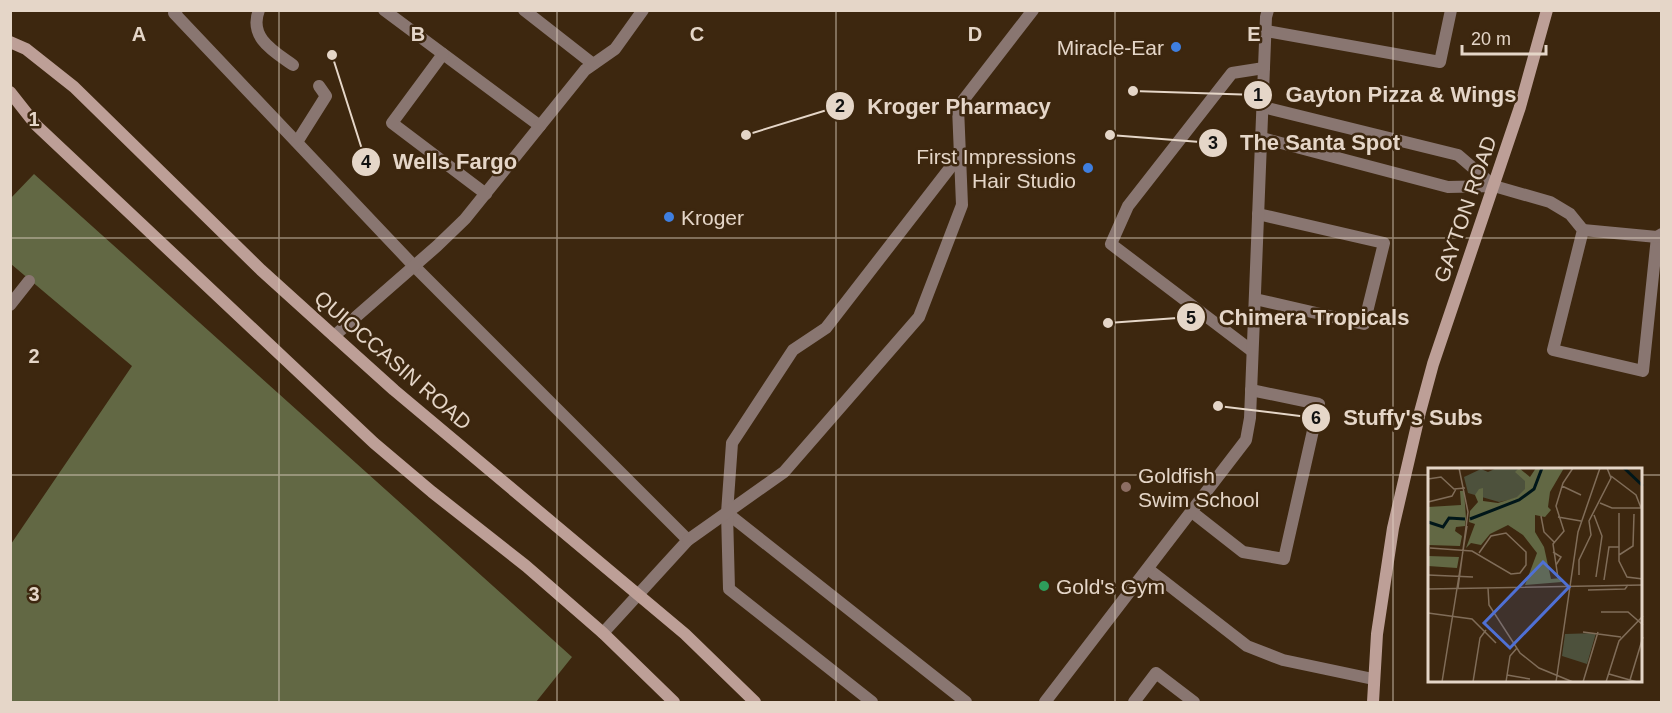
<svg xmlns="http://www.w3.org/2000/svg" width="1672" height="713" font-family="Arial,sans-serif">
  <rect width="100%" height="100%" fill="#3d270f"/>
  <!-- forest -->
  <polygon fill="#626844" points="34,174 572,657 536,702 11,702 11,544 132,366 11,264 10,199"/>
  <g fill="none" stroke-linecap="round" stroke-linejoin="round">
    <!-- lane -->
    <g stroke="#897671" stroke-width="12">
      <polyline points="177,10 174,13 414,266 688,540 603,633"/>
      <path d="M259,10c-11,28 16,42 34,55"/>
      <polyline points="384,10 540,126"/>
      <polyline points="524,10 593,64"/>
      <polyline points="1266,31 1440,62 1451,10"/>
      <polyline points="443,54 392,123 486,194"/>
      <polyline points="1263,107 1458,155 1494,186"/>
      <polyline points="1262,138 1448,187 1494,186 1550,202 1570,214 1583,230 1553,350 1643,371 1657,237 1662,234"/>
      <polyline points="297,142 326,96 319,86"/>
      <polyline points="960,155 826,328 793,350 732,443 727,513 966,702"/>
      <polyline points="1583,230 1657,237"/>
      <polyline points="1255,299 1364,324 1384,243 1258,214"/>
      <polyline points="334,336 437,246 465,219 585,70 615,49 643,10"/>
      <polyline points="1252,351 1111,244 1128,206 1232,73 1264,68"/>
      <polyline points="1192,512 1243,552 1284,559 1319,404 1251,390"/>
      <polyline points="727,513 729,589 872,702"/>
      <polyline points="688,540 784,472 919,317 962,205 958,107 1033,10"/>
      <polyline points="1148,569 1247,646 1283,660 1373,679"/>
      <polyline points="1045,702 1246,440 1250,418 1266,17 1268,10"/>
      <polyline points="1134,702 1156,673 1194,702"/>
    </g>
    <!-- street -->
    <polyline stroke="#897671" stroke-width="12" points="10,305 29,281"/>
    <!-- secondary -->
    <g stroke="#bd9f97" stroke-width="12">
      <polyline points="10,42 26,49 74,87 261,270 334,336 394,390 685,634 755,702"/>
      <polyline points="10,92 36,125 374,443 432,492 526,566 603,633 674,702"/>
      <polyline points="1373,702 1377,634 1393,528 1420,412 1433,364 1520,107 1547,10"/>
    </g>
  </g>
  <!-- grid -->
  <path fill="none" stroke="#e5d6c8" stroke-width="1.5" stroke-opacity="0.55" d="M279,10v692M557,10v692M836,10v692M1115,10v692M1393,10v692M10,238h1652M10,475h1419M1640,475h22"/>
  <!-- markers -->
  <g fill="#3f7fe0" stroke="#3d270f" stroke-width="2">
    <circle cx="1176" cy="47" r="6"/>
    <circle cx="1088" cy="168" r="6"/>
    <circle cx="669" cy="217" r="6"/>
  </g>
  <circle fill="#8d6e63" stroke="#3d270f" stroke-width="2" cx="1126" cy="487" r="6"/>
  <circle fill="#2e9e5b" stroke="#3d270f" stroke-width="2" cx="1044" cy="586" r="6"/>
  <g text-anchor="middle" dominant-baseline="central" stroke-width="5" stroke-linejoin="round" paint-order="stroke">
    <!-- poi labels -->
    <g font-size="21" fill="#e5d6c8" stroke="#3d270f" text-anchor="start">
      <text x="1164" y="47" text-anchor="end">Miracle-Ear</text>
      <text x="1076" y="156" text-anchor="end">First Impressions<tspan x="1076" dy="24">Hair Studio</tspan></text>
      <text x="681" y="217">Kroger</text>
      <text x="1138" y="475">Goldfish<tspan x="1138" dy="24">Swim School</tspan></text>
      <text x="1056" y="586">Gold's Gym</text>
    </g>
    <!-- street labels -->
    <g font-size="21" fill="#e5d6c8" stroke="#3d270f">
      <text transform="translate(1465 209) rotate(-71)">GAYTON ROAD</text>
      <text transform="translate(393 360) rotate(41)">QUIOCCASIN ROAD</text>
    </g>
  </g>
  <!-- overview -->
  <g transform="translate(1428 468)">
    <rect width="214" height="214" fill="#3d270f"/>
    <path d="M69,0h21l11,11 -3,11 -9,8 -18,4 -31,-9 -4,-16 17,-8 7,3zM168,165l-9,31 -25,-8 3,-22z" fill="#4d513c"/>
    <path d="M91,0l11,9 6,-9h28l-14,24 -2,15 3,3 -6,7 -10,-2v17l9,15 7,32 10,-1 1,4 -37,3 12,-32 -14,-18 -15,-10 -18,9 -9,11 -10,-2 -5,5 9,-24 -6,-2 1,-11 8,-9 -3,-7 4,-6 4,-1v13l15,2 19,-6 8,-8v-8l-10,-9zM32,23h4l2,27 -1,8 -9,1 -1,4 7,5 -2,10 -32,-1v-38l33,-2zM0,88l31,1 -2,11 -29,-2z" fill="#626844"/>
    <path fill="none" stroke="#001619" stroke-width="3" d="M196,0l19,18M42,51l49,-19 15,-11 8,-21M0,54l15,5 6,-9 16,1"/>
    <path fill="none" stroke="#806d59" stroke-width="1.5" d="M0,11l13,-2 13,12 11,-1M134,18l19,9M0,34l24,-6 4,-7M172,35l12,5h29l-5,-13 -25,-19M191,45v48l8,16 16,2M166,47l8,21 -6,41M113,48l3,16 10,10M130,49l23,4M2,80l42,3 39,23 9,-1 6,-8v-13l-20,-19 -15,3 -12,17M125,84l8,5 -5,8M191,87l14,-9 1,-32M0,107l45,2M151,107v-15l12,-25 -2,-14 22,-43 -4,-10M130,110l-5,-34 11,-13 -8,-25 7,-23 10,-15M176,112l5,-33h10M30,120l10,-76 -9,-44M60,120l1,17 31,48 19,15 34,14M0,121l215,-4M160,122l37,-1 3,-4M173,144h27l15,13M0,145l44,6 24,24M155,164l38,5M181,206l28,8M79,207l23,4M202,212l13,-43M14,214l25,-156M45,214l7,-44 6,-8M78,214l4,-26 7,-8M128,214l22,-150 22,-64M155,214l15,-50M178,214l13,-41 24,-25"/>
    <path fill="#4f70d4" fill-opacity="0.15" stroke="#4f70d4" stroke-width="3" d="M115,94l26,25 -59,61 -26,-25z"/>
    <rect width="214" height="214" fill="none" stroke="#e5d6c8" stroke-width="3"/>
  </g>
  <g font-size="20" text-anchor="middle" font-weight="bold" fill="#e5d6c8" stroke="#3d270f" stroke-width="5" stroke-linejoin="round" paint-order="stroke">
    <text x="139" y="41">A</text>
    <text x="418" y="41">B</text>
    <text x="697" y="41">C</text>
    <text x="975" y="41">D</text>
    <text x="1254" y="41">E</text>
    <text x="34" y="126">1</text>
    <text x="34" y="363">2</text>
    <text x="34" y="601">3</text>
  </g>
  <!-- callouts -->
  <path fill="none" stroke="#e5d6c8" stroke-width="2" d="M1133 91L1258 95M746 135L840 106M1110 135L1213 143M332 55L366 162M1108 323L1191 317M1218 406L1316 418"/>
  <g fill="#e5d6c8" stroke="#3d270f" stroke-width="2">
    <circle cx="1133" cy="91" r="6"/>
    <circle cx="746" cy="135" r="6"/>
    <circle cx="1110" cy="135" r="6"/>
    <circle cx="332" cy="55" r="6"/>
    <circle cx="1108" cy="323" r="6"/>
    <circle cx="1218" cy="406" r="6"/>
    <circle cx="1258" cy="95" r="15"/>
    <circle cx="840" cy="106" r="15"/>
    <circle cx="1213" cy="143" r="15"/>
    <circle cx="366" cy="162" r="15"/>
    <circle cx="1191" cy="317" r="15"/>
    <circle cx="1316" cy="418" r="15"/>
  </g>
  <g font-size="18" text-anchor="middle" font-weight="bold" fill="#111">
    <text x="1258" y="101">1</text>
    <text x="840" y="112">2</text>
    <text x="1213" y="149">3</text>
    <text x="366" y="168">4</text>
    <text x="1191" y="324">5</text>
    <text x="1316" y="424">6</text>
  </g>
  <g font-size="22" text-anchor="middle" font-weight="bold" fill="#e5d6c8" stroke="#3d270f" stroke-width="5" stroke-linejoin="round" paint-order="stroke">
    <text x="1401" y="102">Gayton Pizza &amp; Wings</text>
    <text x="959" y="114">Kroger Pharmacy</text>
    <text x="1320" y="150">The Santa Spot</text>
    <text x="455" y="169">Wells Fargo</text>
    <text x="1314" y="325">Chimera Tropicals</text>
    <text x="1413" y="425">Stuffy's Subs</text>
  </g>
  <!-- border -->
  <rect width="1672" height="713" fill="none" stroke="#e5d6c8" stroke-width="24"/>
  <!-- scale -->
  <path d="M1462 45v9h84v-9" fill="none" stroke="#e5d6c8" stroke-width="3"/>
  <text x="1471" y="45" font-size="18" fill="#e5d6c8" stroke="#3d270f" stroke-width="4.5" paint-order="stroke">20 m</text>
</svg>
